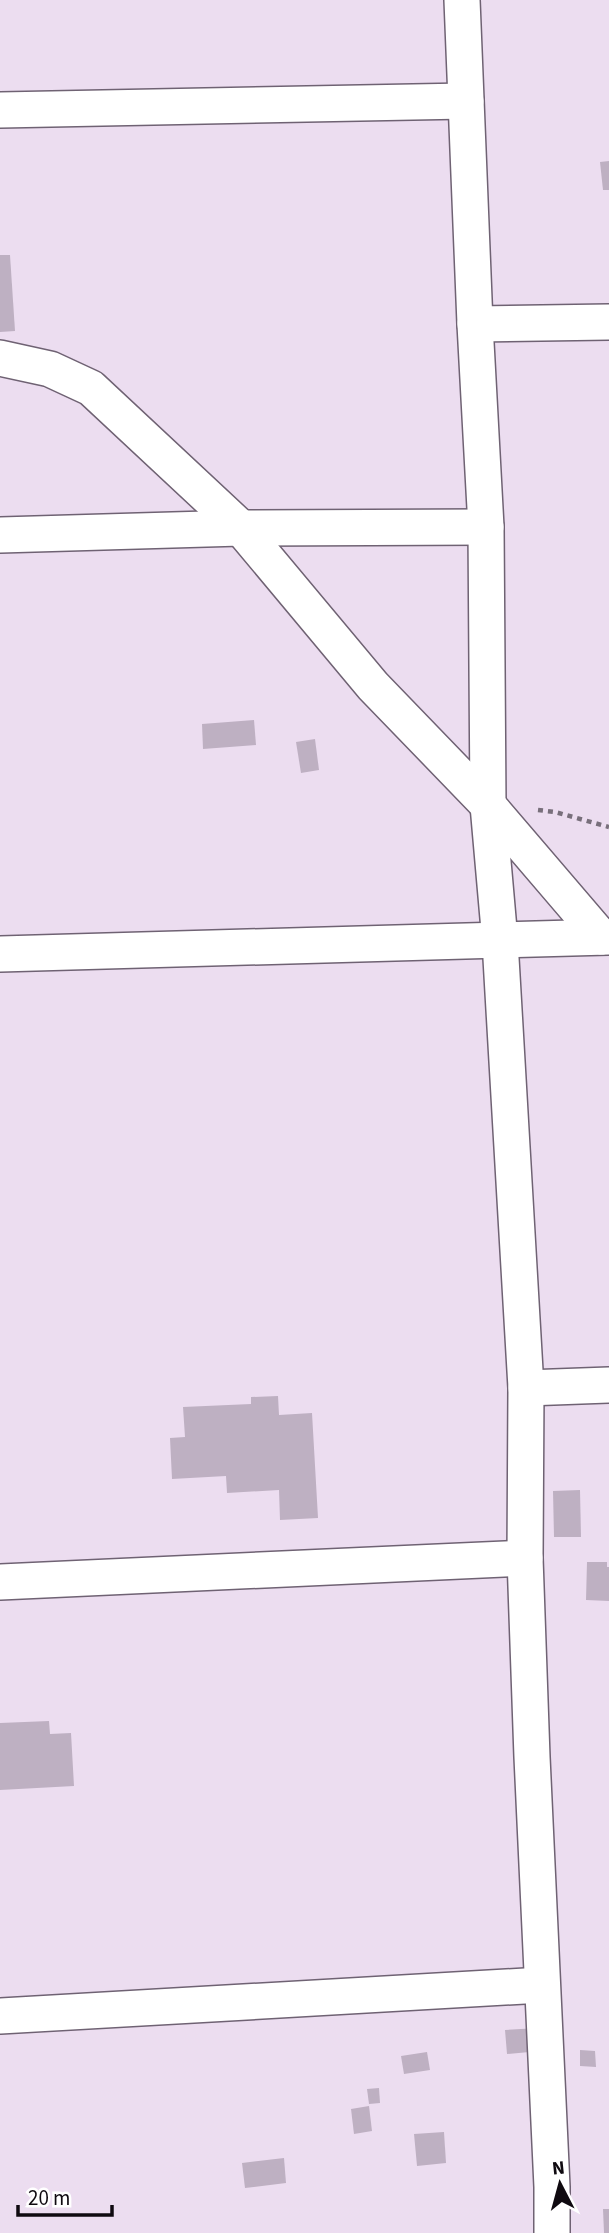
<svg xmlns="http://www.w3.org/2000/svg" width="609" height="2233" font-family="'Source Sans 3',sans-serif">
  <rect width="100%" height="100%" fill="#ecddf0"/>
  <!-- building -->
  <g fill="#beb0c2">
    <polygon points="609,161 609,190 603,190 600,162"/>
    <polygon points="0,255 10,255 15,331 0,332"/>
    <polygon points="254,720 256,745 203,749 202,724"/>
    <polygon points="315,739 319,770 301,773 296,742"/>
    <polygon points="278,1396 279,1415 312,1413 318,1518 280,1520 279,1490 227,1493 226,1476 172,1479 170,1438 185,1437 183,1407 251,1404 251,1397"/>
    <polygon points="580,1490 581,1537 554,1537 553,1491"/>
    <polygon points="587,1562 607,1562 607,1567 609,1567 609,1601 586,1600"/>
    <polygon points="49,1721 50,1734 71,1733 74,1786 0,1790 0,1723"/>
    <polygon points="538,2028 540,2051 507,2054 505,2030"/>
    <polygon points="580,2050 595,2051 596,2067 580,2066"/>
    <polygon points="427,2052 430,2070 404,2074 401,2056"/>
    <polygon points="379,2088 380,2103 369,2104 367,2089"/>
    <polygon points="369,2106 372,2131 354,2134 351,2109"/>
    <polygon points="444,2132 446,2163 417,2166 414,2134"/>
    <polygon points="284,2158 286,2183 245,2188 242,2163"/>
    <polygon points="603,2209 609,2209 609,2233 604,2233"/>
  </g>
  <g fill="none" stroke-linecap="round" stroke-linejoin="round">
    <!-- minor casing -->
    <g stroke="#6f6273" stroke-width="38">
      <g id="minor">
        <polyline points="462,0 475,324 486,527 488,805 500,941 526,1388 525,1558 532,1757 552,2187 552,2233"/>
        <polyline points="0,110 466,101"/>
        <polyline points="475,324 609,322"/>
        <polyline points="0,358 50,369 91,388 241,528 373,686 488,805 601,937"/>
        <polyline points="0,535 241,528 486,527"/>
        <polyline points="0,954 609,937"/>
        <polyline points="526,1388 609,1385"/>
        <polyline points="0,1582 525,1558"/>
        <polyline points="0,2016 542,1985"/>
      </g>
    </g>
    <!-- path -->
    <polyline stroke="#786f7b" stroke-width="4.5" stroke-dasharray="5 5" stroke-linecap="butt" points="538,810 555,812 609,827"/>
    <!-- minor -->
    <use href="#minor" stroke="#fff" stroke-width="35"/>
  </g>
  <!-- north arrow -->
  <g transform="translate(560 2184) rotate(354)" stroke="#ffffff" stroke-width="5" paint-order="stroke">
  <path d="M0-5L12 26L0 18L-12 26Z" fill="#0f0a10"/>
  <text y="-10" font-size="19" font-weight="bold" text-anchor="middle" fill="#0f0a10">N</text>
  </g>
  <!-- scale -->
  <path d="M18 2205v10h94v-10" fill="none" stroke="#0f0a10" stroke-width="3.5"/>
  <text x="28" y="2205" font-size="21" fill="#0f0a10" stroke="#ffffff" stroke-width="5" paint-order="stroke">20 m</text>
</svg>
